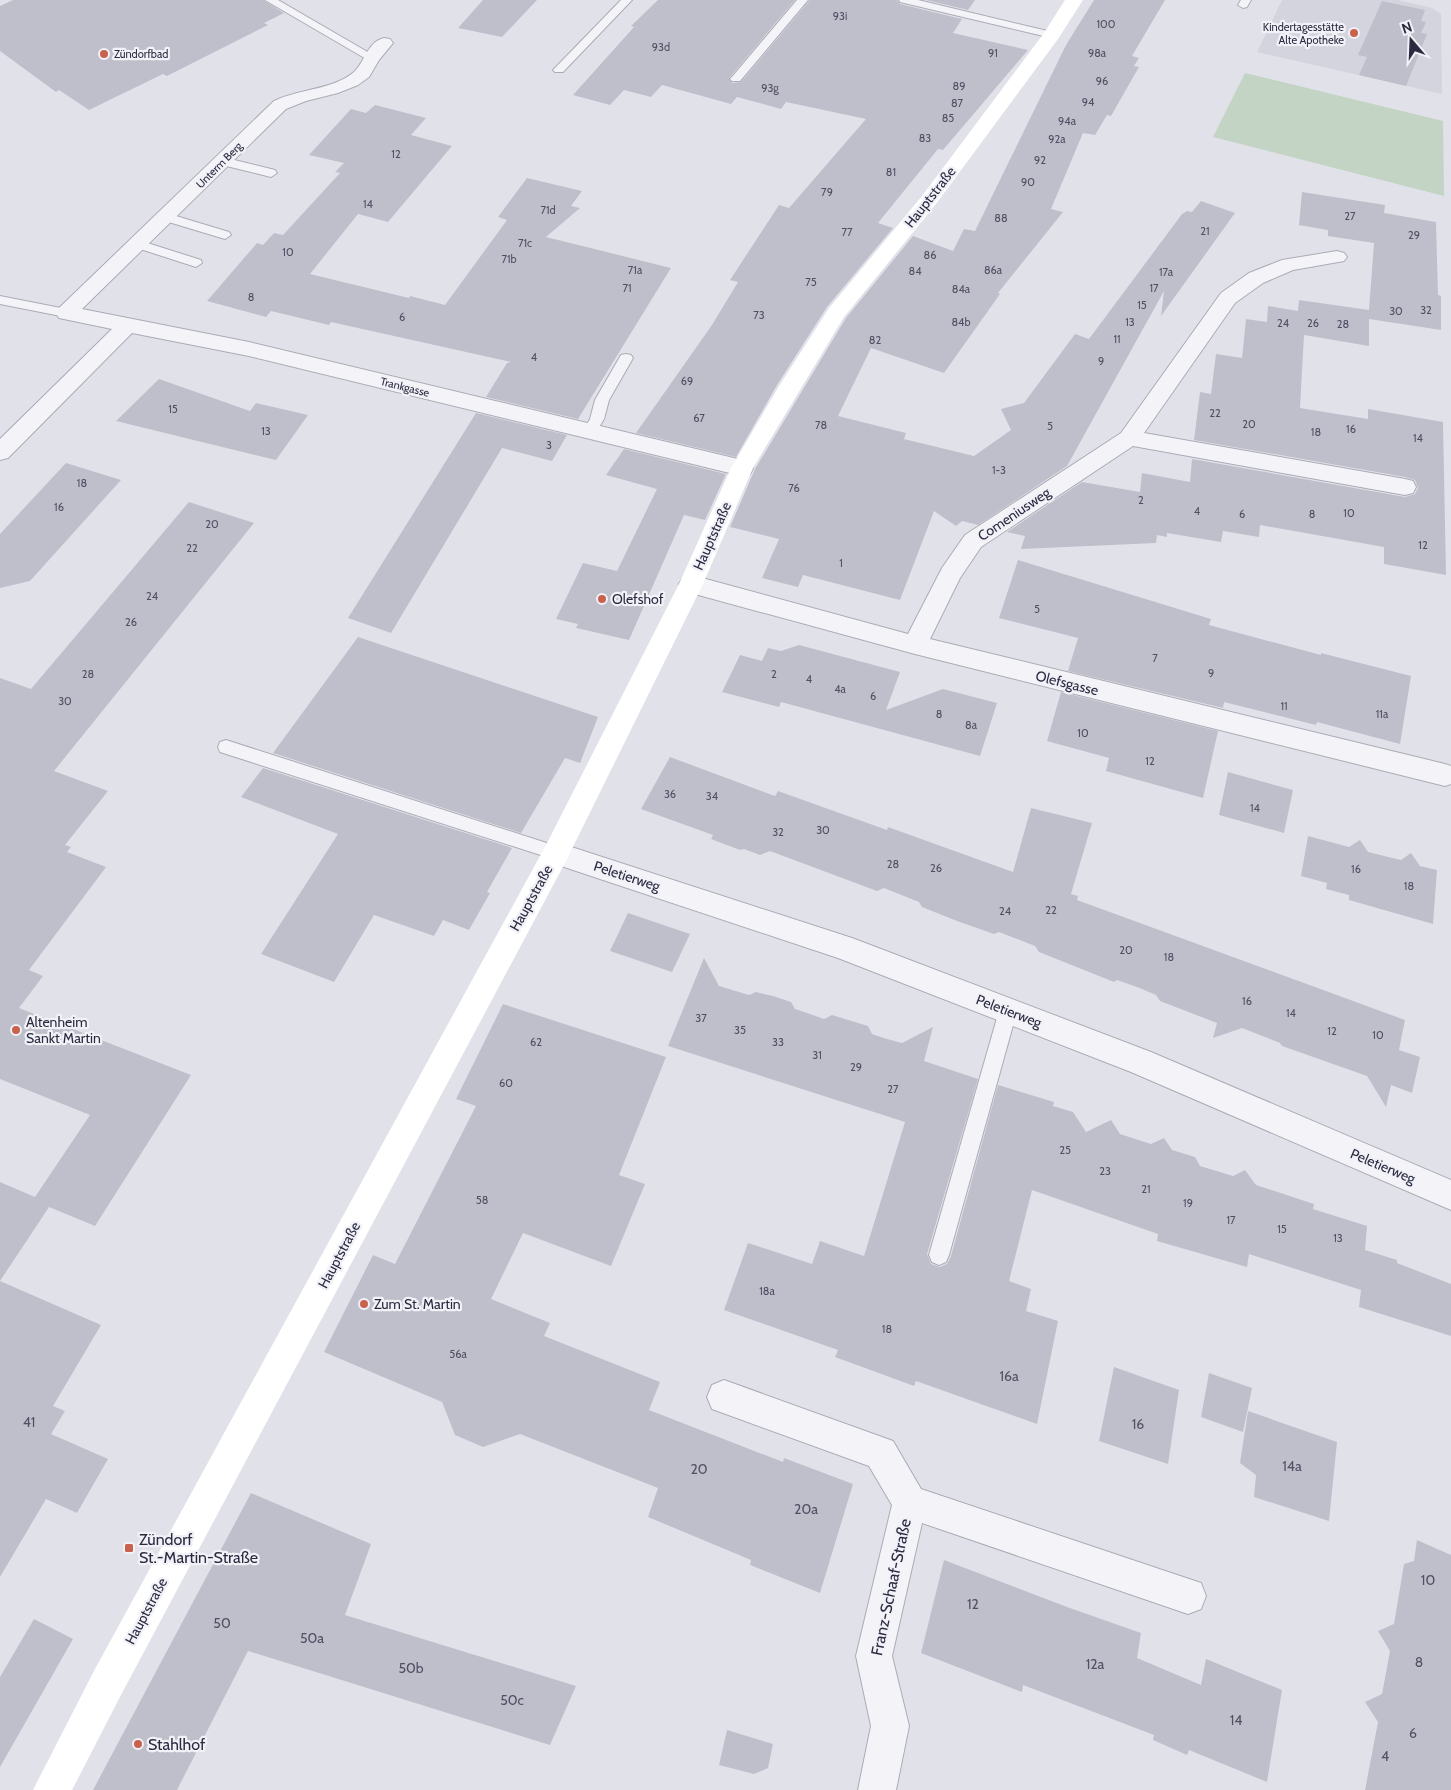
<svg xmlns="http://www.w3.org/2000/svg" width="1451" height="1790" font-family="Cabin,sans-serif">
  <rect width="100%" height="100%" fill="#e1e2e9"/>
  <!-- built -->
  <polygon fill="#d3d4de" points="1282,0 1398,0 1432,8 1441,14 1442,94 1257,52"/>
  <!-- green -->
  <polygon fill="#c3d3c4" points="1245,73 1443,121 1444,196 1213,137"/>
  <!-- building -->
  <g fill="#bfbfcc">
    <polygon points="13,0 263,0 284,13 264,23 268,25 167,76 163,74 89,110 59,90 56,92 0,51 0,6"/>
    <polygon points="483,0 537,0 502,37 458,28"/>
    <polygon points="658,0 795,0 729,78 732,83 741,82 810,0 897,0 900,4 962,19 953,33 1028,50 943,150 938,149 878,223 893,228 827,307 777,385 736,457 636,433 712,325 738,282 730,280 779,205 789,208 866,119 786,102 781,109 737,97 731,104 662,85 651,97 624,90 610,105 573,95 634,27 631,26"/>
    <polygon points="926,0 975,0 968,10"/>
    <polygon points="1094,0 1165,0 1132,56 1139,58 1134,66 1139,67 1111,116 1107,115 1095,135 1083,133 1051,209 1063,212 998,293 1000,294 944,373 871,348 838,416 906,433 904,439 974,456 1011,430 1001,409 1024,403 1075,334 1089,339 1182,214 1187,211 1192,212 1201,201 1235,213 1161,316 1164,291 1067,466 978,525 962,521 956,526 934,511 900,600 803,575 798,587 762,578 779,539 730,527 755,469 846,318 913,236 953,251 964,229 975,231 1066,45"/>
    <polygon points="1382,1 1425,10 1421,21 1426,22 1421,33 1427,34 1406,86 1359,75 1367,57 1358,55"/>
    <polygon points="375,105 426,118 411,135 452,146 388,222 358,214 310,274 409,298 410,296 445,305 507,220 498,217 527,178 582,191 571,206 580,208 546,237 671,268 578,419 486,397 507,363 511,362 331,322 329,325 271,311 266,317 207,301 257,243 263,245 274,233 283,235 340,173 335,172 344,163 309,155 351,109 366,113"/>
    <polygon points="1302,192 1385,205 1384,213 1436,222 1438,295 1441,296 1441,330 1369,319 1369,346 1304,335 1300,408 1368,419 1368,409 1443,422 1446,575 1384,564 1384,547 1260,525 1259,537 1223,531 1221,542 1167,533 1167,537 1157,535 1156,543 1021,549 1025,536 1007,532 1082,482 1140,492 1142,473 1190,482 1192,459 1405,497 1415,494 1418,488 1415,480 1405,477 1194,440 1200,392 1211,394 1216,354 1242,358 1246,319 1267,322 1268,306 1298,311 1299,300 1369,310 1374,243 1328,236 1328,230 1299,225"/>
    <polygon points="159,379 250,411 256,403 308,415 276,460 116,421"/>
    <polygon points="476,413 567,435 552,461 502,448 391,633 348,618"/>
    <polygon points="624,449 726,474 705,520 684,515 629,640 576,628 578,624 556,619 583,563 617,571 657,489 606,475"/>
    <polygon points="66,463 121,480 30,581 0,588 0,534"/>
    <polygon points="189,502 254,523 54,771 108,791 65,845 71,847 67,852 106,867 29,970 43,976 19,1008 191,1075 95,1226 49,1207 0,1281 101,1325 53,1406 65,1411 51,1434 108,1459 77,1513 46,1499 0,1577 0,1182 35,1197 90,1115 0,1079 0,678 31,689"/>
    <polygon points="1018,560 1211,619 1209,625 1321,655 1321,653 1411,676 1400,744 1317,722 1316,725 1224,702 1223,708 1068,671 1078,638 999,618"/>
    <polygon points="358,637 598,717 580,763 565,758 521,833 273,753"/>
    <polygon points="799,645 900,672 886,710 943,689 997,703 980,756 781,702 779,707 722,692 740,655 762,661 768,648 781,651"/>
    <polygon points="1061,692 1218,731 1203,798 1106,771 1109,758 1047,741"/>
    <polygon points="670,757 775,796 778,791 887,830 888,827 1013,872 1031,808 1092,823 1071,894 1078,896 1077,900 1405,1020 1399,1050 1420,1057 1412,1093 1391,1085 1386,1107 1367,1076 1282,1046 1280,1043 1242,1028 1213,1038 1217,1023 1160,1001 1156,995 1137,987 1117,980 1114,982 1039,952 1035,946 999,932 994,934 957,921 922,907 919,902 884,888 877,891 770,851 760,855 744,849 740,850 711,839 713,835 641,809"/>
    <polygon points="263,768 512,848 487,892 490,893 469,930 443,920 434,936 374,915 334,982 261,954 338,834 241,797"/>
    <polygon points="1228,772 1293,790 1284,833 1219,815"/>
    <polygon points="1308,836 1349,847 1360,840 1368,852 1401,860 1411,853 1420,866 1437,870 1433,924 1349,900 1349,895 1326,889 1327,883 1301,876"/>
    <polygon points="628,913 690,934 672,972 610,951"/>
    <polygon points="704,958 719,986 749,995 756,992 773,996 791,1002 795,1009 810,1014 824,1019 832,1015 868,1026 872,1034 887,1039 902,1043 933,1027 924,1061 978,1079 927,1254 931,1264 940,1267 947,1264 951,1256 998,1085 1054,1102 1053,1106 1073,1112 1086,1132 1111,1120 1120,1134 1151,1144 1164,1138 1172,1150 1195,1157 1200,1166 1233,1176 1245,1170 1256,1185 1314,1204 1313,1209 1367,1226 1365,1250 1397,1260 1397,1263 1451,1284 1451,1336 1359,1307 1361,1290 1249,1254 1247,1267 1157,1241 1158,1234 1032,1190 1009,1281 1031,1289 1026,1311 1058,1321 1037,1424 916,1381 914,1386 835,1357 838,1350 724,1310 748,1243 812,1264 820,1241 864,1256 905,1122 668,1046"/>
    <polygon points="503,1004 666,1057 619,1175 645,1184 611,1266 523,1233 491,1299 550,1323 544,1336 660,1382 649,1410 783,1462 784,1458 853,1484 820,1593 750,1565 751,1560 648,1517 658,1488 520,1434 483,1447 455,1435 442,1402 324,1352 373,1255 395,1264 476,1106 456,1099"/>
    <polygon points="1114,1367 1179,1390 1168,1464 1099,1441"/>
    <polygon points="1209,1373 1252,1388 1243,1432 1201,1417"/>
    <polygon points="1248,1411 1337,1442 1329,1521 1254,1497 1256,1475 1240,1463"/>
    <polygon points="251,1493 371,1544 345,1615 576,1686 550,1745 248,1651 177,1790 93,1790"/>
    <polygon points="1417,1540 1451,1555 1451,1790 1365,1790 1378,1722 1365,1702 1382,1694 1390,1651 1378,1631 1394,1624 1404,1564 1414,1561"/>
    <polygon points="944,1560 1067,1607 1141,1633 1137,1658 1201,1685 1206,1659 1282,1690 1267,1782 1189,1750 1187,1755 1153,1740 1154,1735 1023,1685 1022,1692 921,1653"/>
    <polygon points="34,1619 73,1639 0,1767 0,1677"/>
    <polygon points="727,1730 773,1744 768,1768 754,1774 719,1765"/>
  </g>
  <g fill="none" stroke-linecap="round" stroke-linejoin="round">
    <!-- service casing -->
    <g stroke="#aaabb6" stroke-width="2">
      <g id="service">
        <polygon points="265,0 278,0 378,58 376,60 368,60"/>
        <polygon points="621,0 632,0 563,72 555,72 553,70 555,68"/>
        <polygon points="797,0 808,0 740,81 732,81 730,79 732,77"/>
        <polygon points="899,0 918,0 1056,33 1058,35 1052,38 900,2"/>
        <polygon points="1241,0 1251,0 1247,7 1243,8 1238,5"/>
        <polygon points="222,157 275,170 277,173 271,177 218,164 216,161 218,158"/>
        <polygon points="166,213 229,232 231,235 225,239 162,220 160,217"/>
        <polygon points="138,240 201,260 202,263 196,267 134,247 132,244"/>
        <polygon points="0,296 66,309 73,313 66,317 0,304"/>
        <polygon points="626,354 631,355 633,358 609,400 604,419 595,434 585,434 583,431 590,419 595,400 621,355"/>
        <polygon points="226,740 556,846 562,848 565,853 562,858 556,860 220,752 218,747 220,742"/>
        <polygon points="1008,1003 1014,1005 1017,1011 949,1255 946,1262 939,1265 932,1262 929,1255 999,1011 1002,1005"/>
      </g>
    </g>
    <!-- minor casing -->
    <g stroke="#aaabb6" stroke-width="2">
      <g id="minor">
        <path d="M384,38l6,1 3,4 -14,17 -10,17 -11,8 -20,8 -32,8 -20,8 -204,200 167,33 493,118 8,2 3,6 -3,6 -8,2 -493,-120 -117,-23 -124,125 -8,2v-21l112,-110 -53,-11 -3,-5 3,-5 215,-207c24,-12 59,-11 80,-29 11,-10 13,-30 30,-34z"/>
        <polygon points="1337,251 1344,253 1347,257 1344,261 1293,270 1263,283 1235,303 1144,433 1405,479 1413,481 1416,487 1413,493 1405,495 1133,446 981,547 960,578 930,639 1445,764 1451,766 1451,784 1445,786 915,654 691,593 683,590 679,584 683,578 691,575 908,634 942,568 965,535 1121,433 1221,293 1249,273 1282,260"/>
        <polygon points="556,842 852,938 1151,1052 1451,1180 1451,1210 1131,1072 838,958 546,861 542,853 546,845"/>
        <polygon points="724,1380 893,1441 921,1489 1201,1583 1206,1596 1201,1609 1188,1614 922,1523 892,1656 909,1726 896,1790 858,1790 871,1726 856,1656 892,1505 869,1466 712,1409 707,1397 712,1385"/>
      </g>
    </g>
    <!-- service -->
    <use href="#service" fill="#f4f4f8" fill-rule="evenodd"/>
    <!-- minor -->
    <use href="#minor" fill="#f4f4f8" fill-rule="evenodd"/>
    <!-- secondary -->
    <polygon fill="#fff" fill-rule="evenodd" points="1065,0 1083,0 1058,39 936,204 844,317 753,468 703,584 566,861 121,1695 72,1790 33,1790 95,1669 546,845 679,584 731,468 779,386 829,308 922,196 1044,33"/>
  </g>
  <!-- markers -->
  <g fill="#c8624d" stroke="#f1f1f7" stroke-width="2">
    <circle cx="1354" cy="33" r="5"/>
    <circle cx="104" cy="54" r="5"/>
    <circle cx="602" cy="599" r="5"/>
    <circle cx="16" cy="1030" r="5"/>
    <circle cx="364" cy="1304" r="5"/>
    <rect x="124" y="1543" width="10" height="10" rx="2.5"/>
    <circle cx="138" cy="1744" r="5"/>
  </g>
  <g text-anchor="middle" dominant-baseline="central" stroke-width="4.5" stroke-linejoin="round" paint-order="stroke">
    <!-- number labels -->
    <g font-size="11" fill="#4f5063">
      <text x="840" y="16">93i</text>
      <text x="1106" y="24">100</text>
      <text x="661" y="47">93d</text>
      <text x="993" y="53">91</text>
      <text x="1097" y="53">98a</text>
      <text x="1102" y="81">96</text>
      <text x="959" y="86">89</text>
      <text x="770" y="88">93g</text>
      <text x="1088" y="102">94</text>
      <text x="957" y="103">87</text>
      <text x="948" y="118">85</text>
      <text x="1067" y="121">94a</text>
      <text x="925" y="138">83</text>
      <text x="1057" y="139">92a</text>
      <text x="396" y="154">12</text>
      <text x="1040" y="160">92</text>
      <text x="891" y="172">81</text>
      <text x="1028" y="182">90</text>
      <text x="827" y="192">79</text>
      <text x="368" y="204">14</text>
      <text x="548" y="210">71d</text>
      <text x="1350" y="216">27</text>
      <text x="1001" y="218">88</text>
      <text x="1205" y="231">21</text>
      <text x="847" y="232">77</text>
      <text x="1414" y="235">29</text>
      <text x="525" y="243">71c</text>
      <text x="288" y="252">10</text>
      <text x="930" y="255">86</text>
      <text x="509" y="259">71b</text>
      <text x="635" y="270">71a</text>
      <text x="993" y="270">86a</text>
      <text x="915" y="271">84</text>
      <text x="1166" y="272">17a</text>
      <text x="811" y="282">75</text>
      <text x="627" y="288">71</text>
      <text x="1154" y="288">17</text>
      <text x="961" y="289">84a</text>
      <text x="251" y="297">8</text>
      <text x="1142" y="305">15</text>
      <text x="1426" y="310">32</text>
      <text x="1396" y="311">30</text>
      <text x="759" y="315">73</text>
      <text x="402" y="317">6</text>
      <text x="961" y="322">84b</text>
      <text x="1130" y="322">13</text>
      <text x="1283" y="323">24</text>
      <text x="1313" y="323">26</text>
      <text x="1343" y="324">28</text>
      <text x="1117" y="339">11</text>
      <text x="875" y="340">82</text>
      <text x="534" y="357">4</text>
      <text x="1101" y="361">9</text>
      <text x="687" y="381">69</text>
      <text x="173" y="409">15</text>
      <text x="1215" y="413">22</text>
      <text x="699" y="418">67</text>
      <text x="1249" y="424">20</text>
      <text x="821" y="425">78</text>
      <text x="1050" y="426">5</text>
      <text x="1351" y="429">16</text>
      <text x="266" y="431">13</text>
      <text x="1316" y="432">18</text>
      <text x="1418" y="438">14</text>
      <text x="549" y="445">3</text>
      <text x="999" y="470">1-3</text>
      <text x="82" y="483">18</text>
      <text x="794" y="488">76</text>
      <text x="1141" y="500">2</text>
      <text x="59" y="507">16</text>
      <text x="1197" y="511">4</text>
      <text x="1349" y="513">10</text>
      <text x="1242" y="514">6</text>
      <text x="1312" y="514">8</text>
      <text x="212" y="524">20</text>
      <text x="1423" y="545">12</text>
      <text x="192" y="548">22</text>
      <text x="841" y="563">1</text>
      <text x="152" y="596">24</text>
      <text x="1037" y="609">5</text>
      <text x="131" y="622">26</text>
      <text x="1155" y="658">7</text>
      <text x="1211" y="673">9</text>
      <text x="88" y="674">28</text>
      <text x="774" y="674">2</text>
      <text x="809" y="679">4</text>
      <text x="840" y="689">4a</text>
      <text x="873" y="696">6</text>
      <text x="65" y="701">30</text>
      <text x="1284" y="706">11</text>
      <text x="939" y="714">8</text>
      <text x="1382" y="714">11a</text>
      <text x="971" y="725">8a</text>
      <text x="1083" y="733">10</text>
      <text x="1150" y="761">12</text>
      <text x="670" y="794">36</text>
      <text x="712" y="796">34</text>
      <text x="1255" y="808">14</text>
      <text x="823" y="830">30</text>
      <text x="778" y="832">32</text>
      <text x="893" y="864">28</text>
      <text x="936" y="868">26</text>
      <text x="1356" y="869">16</text>
      <text x="1409" y="886">18</text>
      <text x="1051" y="910">22</text>
      <text x="1005" y="911">24</text>
      <text x="1126" y="950">20</text>
      <text x="1169" y="957">18</text>
      <text x="1247" y="1001">16</text>
      <text x="1291" y="1013">14</text>
      <text x="701" y="1018">37</text>
      <text x="740" y="1030">35</text>
      <text x="1332" y="1031">12</text>
      <text x="1378" y="1035">10</text>
      <text x="536" y="1042">62</text>
      <text x="778" y="1042">33</text>
      <text x="817" y="1055">31</text>
      <text x="856" y="1067">29</text>
      <text x="506" y="1083">60</text>
      <text x="893" y="1089">27</text>
      <text x="1065" y="1150">25</text>
      <text x="1105" y="1171">23</text>
      <text x="1146" y="1189">21</text>
      <text x="482" y="1200">58</text>
      <text x="1188" y="1203">19</text>
      <text x="1231" y="1220">17</text>
      <text x="1282" y="1229">15</text>
      <text x="1338" y="1238">13</text>
      <text x="767" y="1291">18a</text>
      <text x="887" y="1329">18</text>
      <text x="458" y="1354">56a</text>
    </g>
    <!-- far-poi labels -->
    <g font-size="11" fill="#2a2b40" stroke="#f1f1f7" text-anchor="end">
      <text x="1344" y="27">Kindertagesstätte<tspan x="1344" dy="13">Alte Apotheke</tspan></text>
      <text x="114" y="54" text-anchor="start">Zündorfbad</text>
    </g>
    <!-- far-street labels -->
    <g font-size="11" fill="#2a2b40" stroke="#f1f1f7">
      <text transform="translate(219 165) rotate(-45)">Unterm Berg</text>
      <text transform="translate(405 387) rotate(14)">Trankgasse</text>
    </g>
    <!-- street labels -->
    <g font-size="14" fill="#2a2b40" stroke="#f1f1f7">
      <text transform="translate(930 197) rotate(-52)">Hauptstraße</text>
      <text transform="translate(1014 514) rotate(-34)">Comeniusweg</text>
      <text transform="translate(712 536) rotate(-66)">Hauptstraße</text>
      <text transform="translate(1067 683) rotate(14)">Olefsgasse</text>
      <text transform="translate(627 876) rotate(18)">Peletierweg</text>
      <text transform="translate(531 898) rotate(-61)">Hauptstraße</text>
      <text transform="translate(1009 1011) rotate(21)">Peletierweg</text>
      <text transform="translate(1383 1166) rotate(23)">Peletierweg</text>
      <text transform="translate(339 1255) rotate(-62)">Hauptstraße</text>
      <text transform="translate(146 1611) rotate(-62)">Hauptstraße</text>
    </g>
    <!-- poi labels -->
    <g font-size="14" fill="#2a2b40" stroke="#f1f1f7" text-anchor="start">
      <text x="612" y="599">Olefshof</text>
      <text x="26" y="1022">Altenheim<tspan x="26" dy="16">Sankt Martin</tspan></text>
      <text x="374" y="1304">Zum St. Martin</text>
    </g>
    <!-- near-number labels -->
    <g font-size="14" fill="#4f5063">
      <text x="1009" y="1376">16a</text>
      <text x="29" y="1422">41</text>
      <text x="1138" y="1424">16</text>
      <text x="1292" y="1466">14a</text>
      <text x="699" y="1469">20</text>
      <text x="806" y="1509">20a</text>
      <text x="1428" y="1580">10</text>
      <text x="973" y="1604">12</text>
      <text x="222" y="1623">50</text>
      <text x="312" y="1638">50a</text>
      <text x="1419" y="1662">8</text>
      <text x="1095" y="1664">12a</text>
      <text x="411" y="1668">50b</text>
      <text x="512" y="1700">50c</text>
      <text x="1236" y="1720">14</text>
      <text x="1413" y="1733">6</text>
      <text x="1385" y="1756">4</text>
    </g>
    <!-- near-poi labels -->
    <g font-size="16" fill="#2a2b40" stroke="#f1f1f7" text-anchor="start">
      <text x="139" y="1539">Zündorf<tspan x="139" dy="18">St.-Martin-Straße</tspan></text>
      <text x="148" y="1744">Stahlhof</text>
    </g>
    <!-- near-street labels -->
    <g font-size="16" fill="#2a2b40" stroke="#f1f1f7">
      <text transform="translate(891 1587) rotate(-78)">Franz-Schaaf-Straße</text>
    </g>
  </g>
  <!-- north arrow -->
  <g transform="translate(1411 40) rotate(341)" stroke="#f1f1f7" stroke-width="4" paint-order="stroke">
  <path d="M0-4L9 19L0 12L-9 19Z" fill="#2a2b40"/>
  <text y="-8" font-size="14" font-weight="bold" text-anchor="middle" fill="#2a2b40">N</text>
  </g>
</svg>
